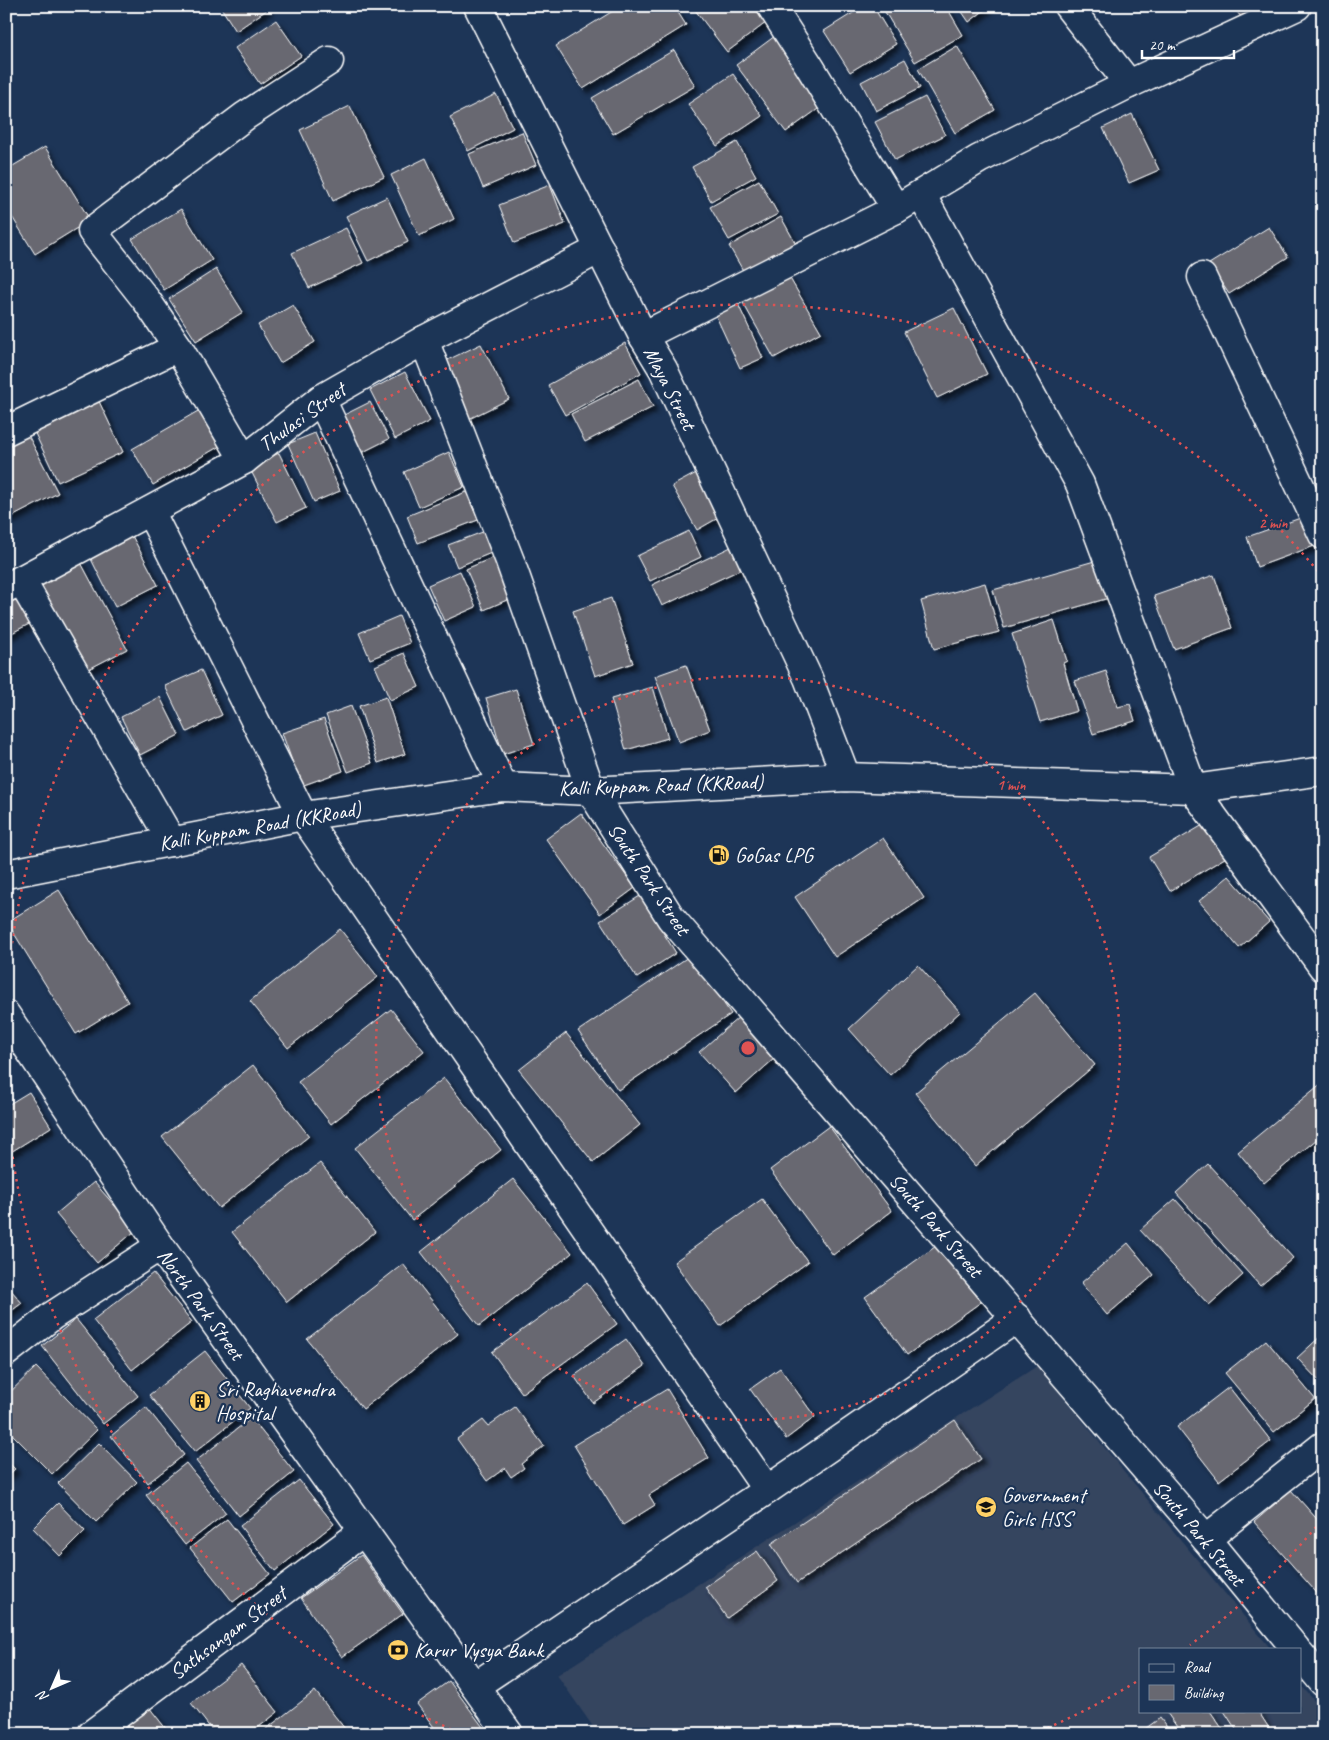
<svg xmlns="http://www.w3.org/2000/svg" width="1329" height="1740" font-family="Caveat,sans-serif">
  <defs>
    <filter id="shadow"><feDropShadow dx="4.5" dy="4.5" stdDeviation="2.5" flood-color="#0009"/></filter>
  </defs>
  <rect width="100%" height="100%" fill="#1d3557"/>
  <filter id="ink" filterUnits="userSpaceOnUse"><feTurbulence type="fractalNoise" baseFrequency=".02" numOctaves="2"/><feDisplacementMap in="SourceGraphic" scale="10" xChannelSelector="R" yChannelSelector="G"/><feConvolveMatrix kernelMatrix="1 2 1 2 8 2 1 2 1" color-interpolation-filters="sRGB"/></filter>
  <g filter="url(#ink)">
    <!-- built -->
    <polygon fill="#34445f" points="1037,1366 1271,1649 1140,1649 1140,1711 1300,1711 1300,1684 1323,1711 1323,1720 1303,1734 598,1734 557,1675"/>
    <!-- building -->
    <g fill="#686871" stroke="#fff" filter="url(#shadow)">
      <polygon points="220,6 267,6 268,9 236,31"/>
      <polygon points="621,6 674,6 686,25 583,89 556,46"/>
      <polygon points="692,6 761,6 771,19 727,52"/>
      <polygon points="864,6 873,6 896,44 850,72 824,31"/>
      <polygon points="884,6 946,6 963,35 915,62 882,7"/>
      <polygon points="958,6 990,6 969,22"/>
      <polygon points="1232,6 1267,6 1247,24"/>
      <polygon points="276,20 301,56 260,84 235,48"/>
      <polygon points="775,36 825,104 786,132 736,65"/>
      <polygon points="957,46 995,110 955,133 918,69"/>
      <polygon points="674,50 695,86 613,134 592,98"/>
      <polygon points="905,59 920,88 876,111 861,82"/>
      <polygon points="733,74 762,116 717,146 688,104"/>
      <polygon points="496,94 513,128 468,151 450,117"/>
      <polygon points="925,97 945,135 895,160 875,122"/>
      <polygon points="350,106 384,177 333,201 300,130"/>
      <polygon points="1132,114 1159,170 1129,183 1103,128"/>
      <polygon points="522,132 536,165 483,188 469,154"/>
      <polygon points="737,142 756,176 711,201 692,167"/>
      <polygon points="45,147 90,220 35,254 6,207 6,170"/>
      <polygon points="426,158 454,219 419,236 391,175"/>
      <polygon points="759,180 778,214 729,240 710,207"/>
      <polygon points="550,185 565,224 514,243 499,205"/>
      <polygon points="387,197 408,242 368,261 346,216"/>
      <polygon points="181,209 212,260 164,290 132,239"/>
      <polygon points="781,217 797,246 745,274 729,246"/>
      <polygon points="1269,227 1288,257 1229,294 1209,264"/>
      <polygon points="346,228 363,263 309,288 292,253"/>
      <polygon points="216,269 243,312 196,341 169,299"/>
      <polygon points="788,275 821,332 774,358 742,301"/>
      <polygon points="738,304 763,358 740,368 715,314"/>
      <polygon points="293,305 315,342 280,363 258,325"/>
      <polygon points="954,308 987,374 937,398 904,332"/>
      <polygon points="625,343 641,373 565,415 548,385"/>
      <polygon points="481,344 509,399 465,421 437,365"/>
      <polygon points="405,372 430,421 395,439 370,390"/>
      <polygon points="639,379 653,407 585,442 571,414"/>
      <polygon points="96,395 123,452 58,482 31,425"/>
      <polygon points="370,402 389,439 359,454 340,417"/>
      <polygon points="205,407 225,443 153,485 132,449"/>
      <polygon points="315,433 340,491 314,502 288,444"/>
      <polygon points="28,435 58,493 6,520 6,446"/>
      <polygon points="449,452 464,487 419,507 404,472"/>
      <polygon points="279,453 306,508 277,522 249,467"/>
      <polygon points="700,471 725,514 697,530 672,486"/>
      <polygon points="466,492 478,520 418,543 407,516"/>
      <polygon points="1306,516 1317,545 1257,567 1247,537"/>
      <polygon points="488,530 496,551 457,567 448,545"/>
      <polygon points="689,531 701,557 650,581 637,556"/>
      <polygon points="130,532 158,585 115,607 88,553"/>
      <polygon points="733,546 744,568 662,606 652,585"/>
      <polygon points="499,555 516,596 484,610 466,569"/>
      <polygon points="79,559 127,649 87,670 39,580"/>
      <polygon points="1098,560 1109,598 1004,628 993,590"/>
      <polygon points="460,571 476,607 444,621 428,585"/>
      <polygon points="1214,575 1232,628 1174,649 1154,596"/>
      <polygon points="985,583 999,632 934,649 921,601"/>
      <polygon points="13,590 31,623 6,636 6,594"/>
      <polygon points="611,598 633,663 595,676 573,611"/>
      <polygon points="399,616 410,643 370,659 359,633"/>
      <polygon points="1054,620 1067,661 1063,663 1077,711 1040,722 1012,634"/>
      <polygon points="404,653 419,687 390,700 375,666"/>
      <polygon points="686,665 710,730 679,742 655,676"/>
      <polygon points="201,670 222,715 187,732 165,686"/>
      <polygon points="1106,671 1118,707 1130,704 1135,721 1093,734 1075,681"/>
      <polygon points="653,687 668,738 626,750 611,699"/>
      <polygon points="516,689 534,744 503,754 486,698"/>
      <polygon points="160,697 179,735 140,755 121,717"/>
      <polygon points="386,697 405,754 378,763 359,706"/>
      <polygon points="351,706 372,763 348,772 326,715"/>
      <polygon points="324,719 343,771 301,786 282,733"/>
      <polygon points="581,813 635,888 600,914 546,839"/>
      <polygon points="1208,822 1228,856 1170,891 1149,857"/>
      <polygon points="883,838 924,898 835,957 795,897"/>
      <polygon points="1229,876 1269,922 1239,948 1199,901"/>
      <polygon points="59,890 128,1002 76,1034 7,922"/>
      <polygon points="640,896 676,953 637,978 600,921"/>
      <polygon points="340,929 378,977 288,1048 250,1001"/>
      <polygon points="691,955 731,1014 618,1090 578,1031"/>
      <polygon points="918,965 960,1012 890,1075 849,1029"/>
      <polygon points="1035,993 1095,1065 975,1166 915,1093"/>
      <polygon points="391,1009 424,1051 331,1124 298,1082"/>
      <polygon points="739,1017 776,1057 736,1093 699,1052"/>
      <polygon points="566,1033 640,1125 593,1162 519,1070"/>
      <polygon points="253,1065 309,1136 219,1208 162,1137"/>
      <polygon points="444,1078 501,1150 412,1220 355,1148"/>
      <polygon points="1323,1082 1323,1134 1264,1183 1238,1152"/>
      <polygon points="29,1092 51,1127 6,1155 6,1106"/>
      <polygon points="829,1126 892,1211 833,1255 770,1170"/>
      <polygon points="320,1163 375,1232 287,1302 232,1232"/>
      <polygon points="1208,1164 1293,1258 1260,1286 1176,1193"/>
      <polygon points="513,1179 572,1253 479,1326 421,1252"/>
      <polygon points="94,1182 136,1230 97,1263 56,1214"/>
      <polygon points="762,1199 808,1262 720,1326 674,1262"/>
      <polygon points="1175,1199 1243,1275 1209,1305 1140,1230"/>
      <polygon points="1128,1243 1154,1275 1107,1315 1081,1283"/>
      <polygon points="939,1244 981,1302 907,1355 865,1297"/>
      <polygon points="403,1264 458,1334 363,1409 307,1339"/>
      <polygon points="153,1273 192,1322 132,1370 93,1320"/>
      <polygon points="587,1283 617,1324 522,1393 492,1352"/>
      <polygon points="6,1284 22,1303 6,1315"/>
      <polygon points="76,1319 138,1396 103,1424 42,1346"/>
      <polygon points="1323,1334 1323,1385 1297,1358"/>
      <polygon points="626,1339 645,1366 593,1403 574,1376"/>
      <polygon points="1266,1340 1315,1399 1274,1432 1225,1373"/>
      <polygon points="205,1351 250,1408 195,1452 149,1395"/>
      <polygon points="36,1367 97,1430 52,1474 6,1428 6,1396"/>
      <polygon points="780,1368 815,1417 786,1439 750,1389"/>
      <polygon points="1229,1387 1271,1441 1219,1481 1177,1427"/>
      <polygon points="667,1389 709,1458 649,1495 655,1505 623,1525 574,1445"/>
      <polygon points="146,1407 184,1455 148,1483 111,1436"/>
      <polygon points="515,1407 544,1446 521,1464 524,1468 511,1477 505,1468 487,1481 457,1439 483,1420 488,1426"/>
      <polygon points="251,1418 294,1472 239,1516 196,1461"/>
      <polygon points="955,1420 981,1459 797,1583 771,1544"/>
      <polygon points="99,1443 137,1482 96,1522 58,1483"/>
      <polygon points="6,1460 15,1469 6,1477"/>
      <polygon points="186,1463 226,1513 185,1545 146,1495"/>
      <polygon points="299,1480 334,1524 275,1571 240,1526"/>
      <polygon points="1291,1490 1323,1526 1323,1600 1254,1522"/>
      <polygon points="58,1503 85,1531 60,1556 33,1528"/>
      <polygon points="227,1519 270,1574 233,1602 190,1548"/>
      <polygon points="757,1551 778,1581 727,1618 705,1587"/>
      <polygon points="361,1555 403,1614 342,1657 301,1598"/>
      <polygon points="241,1665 278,1712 250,1734 215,1734 191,1703"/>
      <polygon points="449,1681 488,1734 439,1734 417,1704"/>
      <polygon points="315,1691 349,1734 268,1734 265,1730"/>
      <polygon points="145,1702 170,1734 110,1734"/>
      <polygon points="1169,1711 1210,1711 1226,1734 1182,1734 1167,1713"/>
      <polygon points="1224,1711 1258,1711 1269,1728 1260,1734 1239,1734"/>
      <polygon points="1160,1718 1172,1734 1138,1734"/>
    </g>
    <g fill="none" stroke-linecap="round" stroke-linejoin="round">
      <!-- minor casing -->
      <g stroke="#fff" stroke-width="31">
        <g id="minor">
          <polyline points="478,6 643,336 663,369 808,678 846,777"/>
          <polyline points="771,6 810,67 896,209"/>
          <polyline points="1068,6 1129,84"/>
          <polyline points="921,194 1080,484 1193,789 1323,967"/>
          <polyline points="1202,277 1323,535"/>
          <polyline points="643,336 896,209 979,159 1129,84 1297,6"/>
          <polyline points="424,340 510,561 591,791 671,918 1206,1539 1296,1649"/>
          <polyline points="321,399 503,787"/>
          <polyline points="6,431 178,347"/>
          <polyline points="244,460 178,347 147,301 92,231 245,116 329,61"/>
          <polyline points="150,511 303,816 767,1490"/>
          <polyline points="21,580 172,842"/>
          <polyline points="6,588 244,460 321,399 424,340 600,249"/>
          <polyline points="6,874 303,816 503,787 591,791 846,777 1193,789 1323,771"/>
          <polyline points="6,1352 52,1316 160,1246"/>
          <polyline points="1206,1539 1323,1446"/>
          <polyline points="1300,1654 1323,1682"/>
          <polyline points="475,1686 767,1490 1017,1318"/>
          <polyline points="92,1734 364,1531"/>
        </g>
      </g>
      <!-- major casing -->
      <g stroke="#fff" stroke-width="31">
        <polyline id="major" points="6,1015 160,1246 509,1734"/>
      </g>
      <!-- minor -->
      <use href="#minor" stroke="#1d3557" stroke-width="28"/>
      <!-- major -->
      <use href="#major" stroke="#1d3557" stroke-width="28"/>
    </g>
  </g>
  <!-- distance rings -->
  <g fill="none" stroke="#de5353" stroke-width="2.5" stroke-dasharray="2.5 5">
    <circle cx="748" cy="1048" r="372"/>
    <path d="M1321 1521A743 743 0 0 1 1190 1645M1136 1682A743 743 0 0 1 1038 1732M458 1732A743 743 0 0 1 6 1093M6 1003A743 743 0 0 1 1321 575"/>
  </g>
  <!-- icons -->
  <defs>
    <g id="fuel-disc" transform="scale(1.125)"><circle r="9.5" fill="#ffd166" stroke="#1d3557"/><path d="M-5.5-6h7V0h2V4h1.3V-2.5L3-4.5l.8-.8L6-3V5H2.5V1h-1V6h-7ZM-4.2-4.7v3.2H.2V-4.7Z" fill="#111"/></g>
    <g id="building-disc" transform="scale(1.125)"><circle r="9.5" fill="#ffd166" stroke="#1d3557"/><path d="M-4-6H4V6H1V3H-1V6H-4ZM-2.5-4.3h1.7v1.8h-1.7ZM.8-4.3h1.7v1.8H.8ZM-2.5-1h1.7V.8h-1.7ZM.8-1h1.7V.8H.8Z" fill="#111"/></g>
    <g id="school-disc" transform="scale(1.125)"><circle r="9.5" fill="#ffd166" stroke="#1d3557"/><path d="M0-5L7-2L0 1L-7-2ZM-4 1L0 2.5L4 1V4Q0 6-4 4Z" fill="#111"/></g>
    <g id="bank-disc" transform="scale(1.125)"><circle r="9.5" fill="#ffd166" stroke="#1d3557"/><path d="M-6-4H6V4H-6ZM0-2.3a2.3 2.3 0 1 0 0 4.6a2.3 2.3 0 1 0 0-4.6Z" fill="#111"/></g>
  </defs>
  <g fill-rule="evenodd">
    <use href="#fuel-disc" x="719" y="855"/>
    <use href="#building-disc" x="200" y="1401"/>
    <use href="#school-disc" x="986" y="1507"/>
    <use href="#bank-disc" x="398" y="1650"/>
  </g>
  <g text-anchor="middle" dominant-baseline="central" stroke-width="4.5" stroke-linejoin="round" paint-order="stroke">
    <!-- street labels -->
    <g font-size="21" fill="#fff" stroke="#1d3557">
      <text transform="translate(670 388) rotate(63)">Maya Street</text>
      <text transform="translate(302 417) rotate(-36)">Thulasi Street</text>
      <text transform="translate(661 785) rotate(-2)">Kalli Kuppam Road (KKRoad)</text>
      <text transform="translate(260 826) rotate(-10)">Kalli Kuppam Road (KKRoad)</text>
      <text transform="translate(649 879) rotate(56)">South Park Street</text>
      <text transform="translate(936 1225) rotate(49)">South Park Street</text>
      <text transform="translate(201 1304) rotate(54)">North Park Street</text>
      <text transform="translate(1199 1533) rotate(50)">South Park Street</text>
      <text transform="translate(228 1633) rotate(-37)">Sathsangam Street</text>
    </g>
    <!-- poi labels -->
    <g font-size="21" fill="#fff" stroke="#1d3557" text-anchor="start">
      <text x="735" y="855">GoGas LPG</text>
      <text x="216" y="1389">Sri Raghavendra<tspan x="216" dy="24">Hospital</tspan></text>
      <text x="1002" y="1495">Government<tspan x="1002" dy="24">Girls HSS</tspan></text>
      <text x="414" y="1650">Karur Vysya Bank</text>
    </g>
  </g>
  <circle cx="748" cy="1048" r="8" fill="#de5353" stroke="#1d3557" stroke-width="2.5"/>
  <g font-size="15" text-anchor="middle" font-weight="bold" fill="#de5353" stroke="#1d3557" stroke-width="4.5" stroke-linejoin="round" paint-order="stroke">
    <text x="1273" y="528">2 min</text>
    <text x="1011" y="790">1 min</text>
  </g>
  <!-- margin -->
  <rect width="1329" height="1740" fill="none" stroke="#1d3557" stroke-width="25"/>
  <rect x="12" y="12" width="1304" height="1715" fill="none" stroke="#fff" stroke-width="2" filter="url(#ink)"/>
  <!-- legend -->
  <rect x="1139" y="1648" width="162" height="65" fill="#1d3557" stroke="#77869a"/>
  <rect x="1149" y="1664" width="25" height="8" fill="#1d3557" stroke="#77869a"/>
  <text x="1184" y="1672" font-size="15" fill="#ffffff">Road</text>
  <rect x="1149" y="1685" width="25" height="15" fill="#686871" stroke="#77869a"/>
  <text x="1184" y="1698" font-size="15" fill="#ffffff">Building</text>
  <!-- north arrow -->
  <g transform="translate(52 1688) rotate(225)" stroke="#1d3557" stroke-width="4" paint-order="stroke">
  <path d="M0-4L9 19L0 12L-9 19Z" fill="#ffffff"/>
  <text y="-8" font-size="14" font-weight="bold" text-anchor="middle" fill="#ffffff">N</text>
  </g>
  <!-- scale -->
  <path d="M1142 50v8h92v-8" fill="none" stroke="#ffffff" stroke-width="2.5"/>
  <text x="1149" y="50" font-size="15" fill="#ffffff" stroke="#1d3557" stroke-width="4" paint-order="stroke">20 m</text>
</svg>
